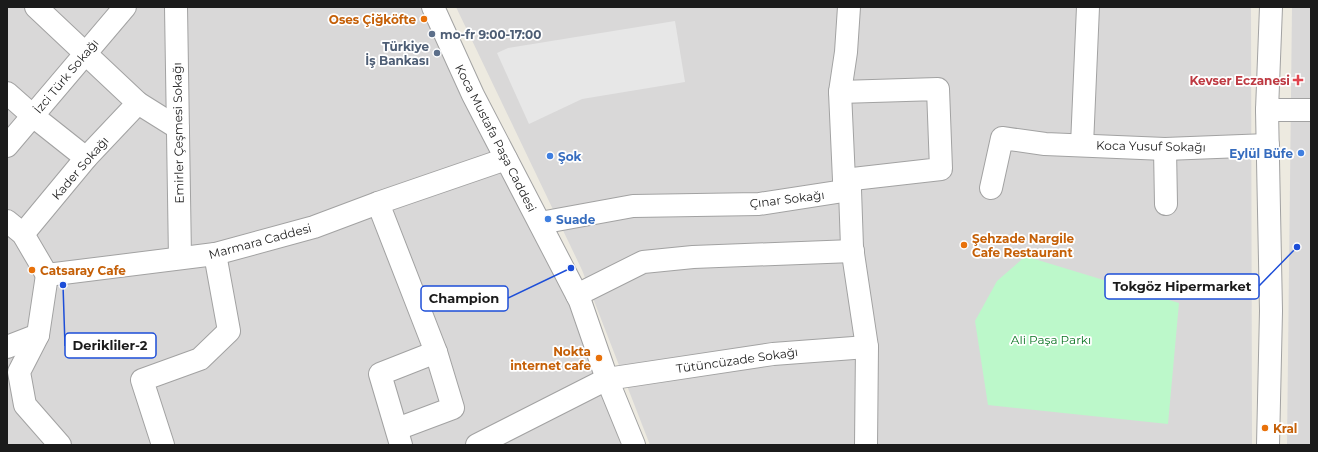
<svg xmlns="http://www.w3.org/2000/svg" width="1318" height="452" font-family="Montserrat,sans-serif">
  <rect width="100%" height="100%" fill="#edeae0"/>
  <!-- residential -->
  <g fill="#d9d8d8">
    <polygon points="7,7 427,7 503,177 575,313 621,445 7,445"/>
    <polygon points="456,7 1251,7 1252,445 650,445 582,270"/>
    <polygon points="1292,7 1311,7 1311,445 1287,445"/>
  </g>
  <!-- park -->
  <polygon fill="#bcf8ca" points="1029,253 1028,257 1179,303 1168,424 988,405 975,321 997,281"/>
  <!-- parking -->
  <polygon fill="#e7e7e7" points="675,21 685,82 582,99 529,124 497,53 508,48"/>
  <g fill="none" stroke-linecap="round" stroke-linejoin="round">
    <!-- minor casing -->
    <g stroke="#a2a2a2" stroke-width="24">
      <g id="minor">
        <polyline points="36,7 138,103 178,128"/>
        <polyline points="176,7 180,258"/>
        <polyline points="840,92 938,89 941,169 844,180"/>
        <polyline points="7,93 33,116 86,158"/>
        <polyline points="1267,110 1311,110"/>
        <polyline points="1082,145 1088,7"/>
        <polyline points="7,146 125,7"/>
        <polyline points="1165,149 1166,204"/>
        <polyline points="991,188 1002,138 1045,144 1165,149 1268,145"/>
        <polyline points="850,190 852,247 867,347 866,445"/>
        <polyline points="378,203 436,352 453,408 397,429"/>
        <polyline points="7,221 23,234 47,275 215,254 314,227 378,203 506,159"/>
        <polyline points="540,223 633,206 759,204 850,190 844,180 840,92 846,52 849,7"/>
        <polyline points="23,234 86,158 138,103"/>
        <polyline points="47,275 38,335 19,372 25,405 60,445"/>
        <polyline points="577,295 643,262 693,257 853,251"/>
        <polyline points="7,347 38,335"/>
        <polyline points="163,445 142,380 200,359 229,331 215,254"/>
        <polyline points="401,445 380,374 436,352"/>
        <polyline points="477,445 607,379 773,354 867,347"/>
      </g>
    </g>
    <!-- tertiary casing -->
    <g stroke="#a2a2a2" stroke-width="24">
      <g id="tertiary">
        <polyline points="433,7 473,95 580,301 607,379 634,445"/>
        <polyline points="1268,445 1271,311 1267,110 1271,7"/>
      </g>
    </g>
    <!-- minor -->
    <use href="#minor" stroke="#fff" stroke-width="22"/>
    <!-- tertiary -->
    <use href="#tertiary" stroke="#fff" stroke-width="22"/>
  </g>
  <!-- markers -->
  <g fill="#e8710a" stroke="#fff" stroke-width="1.5">
    <circle cx="424" cy="19" r="4"/>
    <circle cx="964" cy="245" r="4"/>
    <circle cx="32" cy="270" r="4"/>
    <circle cx="599" cy="358" r="4"/>
    <circle cx="1265" cy="428" r="4"/>
  </g>
  <g fill="#5c6f8a" stroke="#fff" stroke-width="1.5">
    <circle cx="432" cy="34" r="4"/>
    <circle cx="437" cy="53" r="4"/>
  </g>
  <path fill="#e0444e" stroke="#fff" stroke-width="1.5" d="M1296 74h4v4h4v4h-4v4h-4v-4h-4v-4h4z"/>
  <g fill="#3f7fe0" stroke="#fff" stroke-width="1.5">
    <circle cx="1301" cy="153" r="4"/>
    <circle cx="550" cy="156" r="4"/>
    <circle cx="548" cy="219" r="4"/>
  </g>
  <g text-anchor="middle" dominant-baseline="central" stroke-width="3.5" stroke-linejoin="round" paint-order="stroke">
    <!-- food labels -->
    <g font-size="12" font-weight="bold" fill="#c56008" stroke="#fff" text-anchor="start">
      <text x="416" y="19" text-anchor="end">Oses Çiğköfte</text>
      <text x="972" y="238">Şehzade Nargile<tspan x="972" dy="14">Cafe Restaurant</tspan></text>
      <text x="40" y="270">Catsaray Cafe</text>
      <text x="591" y="351" text-anchor="end">Nokta<tspan x="591" dy="14">internet cafe</tspan></text>
      <text x="1273" y="428">Kral</text>
    </g>
    <!-- service labels -->
    <g font-size="12" font-weight="bold" fill="#4e5e75" stroke="#fff" text-anchor="start">
      <text x="440" y="34">mo-fr 9:00-17:00</text>
      <text x="429" y="46" text-anchor="end">Türkiye<tspan x="429" dy="14">İş Bankası</tspan></text>
    </g>
    <!-- street labels -->
    <g font-size="12" fill="#1b1b1b" stroke="#fff">
      <text transform="translate(66 76) rotate(-50)">İzci Türk Sokağı</text>
      <text transform="translate(178 133) rotate(-91)">Emirler Çeşmesi Sokağı</text>
      <text transform="translate(496 138) rotate(63)">Koca Mustafa Paşa Caddesi</text>
      <text transform="translate(1151 146) rotate(1)">Koca Yusuf Sokağı</text>
      <text transform="translate(80 168) rotate(-49)">Kader Sokağı</text>
      <text transform="translate(787 199) rotate(-7)">Çınar Sokağı</text>
      <text transform="translate(260 241) rotate(-15)">Marmara Caddesi</text>
      <text transform="translate(737 360) rotate(-8)">Tütüncüzade Sokağı</text>
    </g>
    <!-- health labels -->
    <g font-size="12" font-weight="bold" fill="#be3a42" stroke="#fff" text-anchor="end">
      <text x="1290" y="80">Kevser Eczanesi</text>
    </g>
    <!-- shop labels -->
    <g font-size="12" font-weight="bold" fill="#366cbe" stroke="#fff" text-anchor="start">
      <text x="1293" y="153" text-anchor="end">Eylül Büfe</text>
      <text x="558" y="156">Şok</text>
      <text x="556" y="219">Suade</text>
    </g>
    <!-- park labels -->
    <g font-size="12" fill="#0c7624" stroke="#fff">
      <text x="1051" y="339">Ali Paşa Parkı</text>
    </g>
  </g>
  <!-- callouts -->
  <path fill="none" stroke="#1d4ed8" stroke-width="1.5" d="M1297 247L1259 286M571 268L508 298M63 285L65 346"/>
  <g fill="#1d4ed8" stroke="#fff" stroke-width="1.5">
    <circle cx="1297" cy="247" r="4"/>
    <circle cx="571" cy="268" r="4"/>
    <circle cx="63" cy="285" r="4"/>
  </g>
  <g fill="#fff" stroke="#1d4ed8" stroke-width="1.5">
    <rect x="1105" y="274" width="154" height="25" rx="4"/>
    <rect x="421" y="286" width="87" height="25" rx="4"/>
    <rect x="65" y="333" width="91" height="25" rx="4"/>
  </g>
  <g font-size="13" text-anchor="middle" font-weight="bold" fill="#1b1b1b">
    <text x="1182" y="291">Tokgöz Hipermarket</text>
    <text x="464" y="303">Champion</text>
    <text x="110" y="350">Derikliler-2</text>
  </g>
  <!-- border -->
  <rect width="1318" height="452" fill="none" stroke="#1b1b1b" stroke-width="16"/>
</svg>
